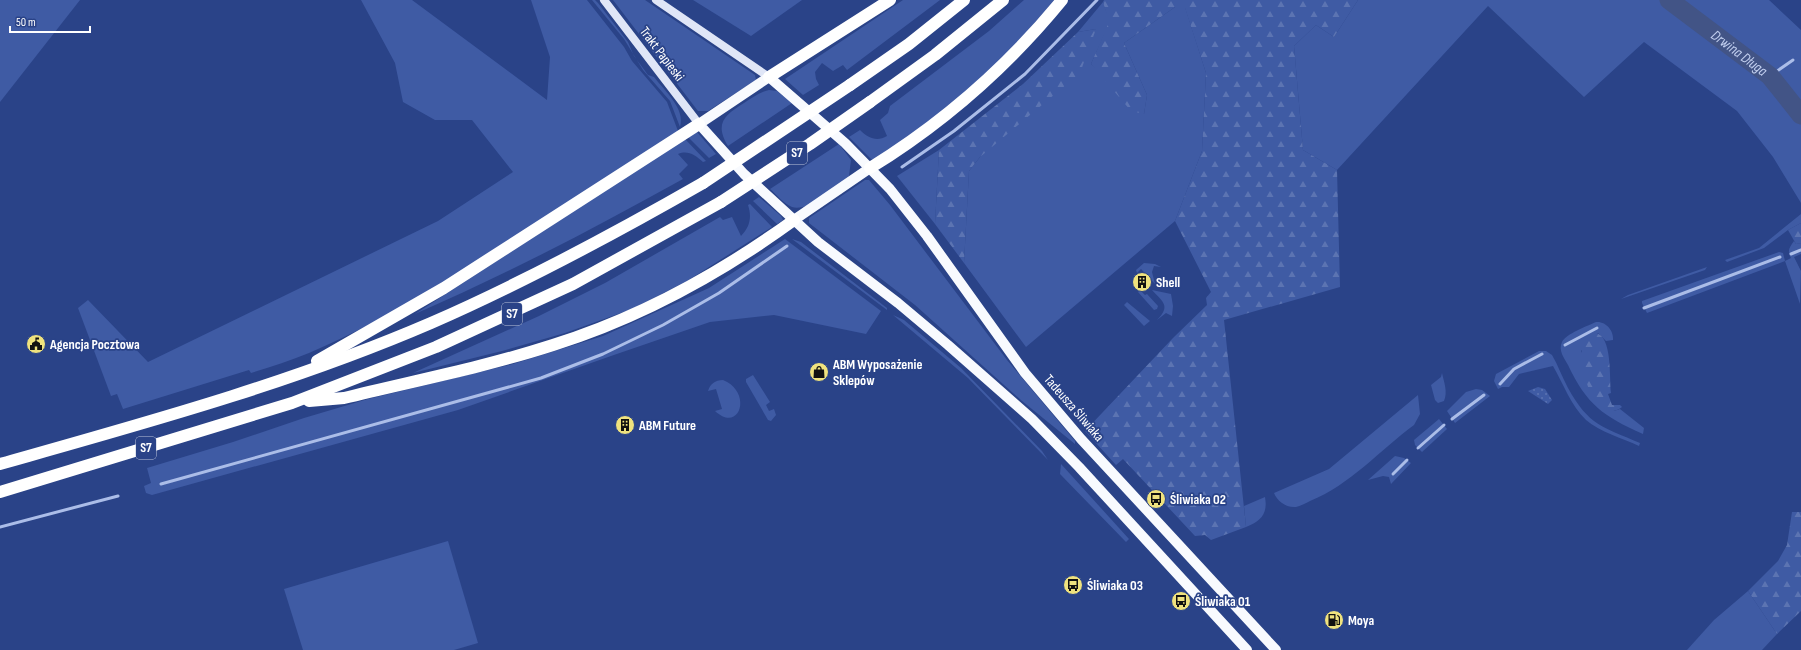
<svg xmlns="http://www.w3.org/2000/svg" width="1801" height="650" font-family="'Sofia Sans Condensed',sans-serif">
  <defs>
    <pattern id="forest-firs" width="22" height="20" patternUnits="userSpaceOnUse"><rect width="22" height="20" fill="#3f5ba4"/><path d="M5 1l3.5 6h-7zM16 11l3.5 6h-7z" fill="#5c74b2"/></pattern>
    <pattern id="garden-dots" width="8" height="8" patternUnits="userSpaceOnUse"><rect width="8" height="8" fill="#3f5ba4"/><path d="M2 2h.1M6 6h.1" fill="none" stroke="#5c74b2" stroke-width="1.8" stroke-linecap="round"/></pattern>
  </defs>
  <rect width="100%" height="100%" fill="#2a4388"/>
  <!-- grass -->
  <g fill="#3f5ba4">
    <polygon points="0,0 80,0 0,102"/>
    <path d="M361,0h51l135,100 3,-43 -19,-57h56l37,47 8,14 35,41 11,29 -243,157c-41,24 -82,46 -126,65 -19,8 -39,14 -58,20l-2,-3 -126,39 -6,-15 -6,2 -33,-88 10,-8 60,62 290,-141 75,-49 -41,-52h-37l-32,-18 -8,-39z"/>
    <path d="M592,0h3l3,3 30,39 6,14 14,19 6,2c10,13 32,32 26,50l-10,-26 -27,-31 -19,-31z"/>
    <polygon points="613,0 645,0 755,75 756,80 708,111 698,111"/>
    <polygon points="693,0 802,0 751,36"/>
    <polygon points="903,0 940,0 847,70 843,65 833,71 822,63 815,72 816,79 819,85 803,95 785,79"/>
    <path d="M1024,0h30c-32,39 -68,76 -107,108 -23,19 -48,35 -72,52l-4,-1 -22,-22 11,-7c8,8 17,12 27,6l-7,-16 8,-7 2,-7 99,-75z"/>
    <polygon points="1358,0 1769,0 1801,30 1801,203 1773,157 1737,111 1644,42 1584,97 1488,6 1337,170 1303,150 1294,46 1316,25 1334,37"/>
    <polygon points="1103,2 1110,22 1091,64 1144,114 1147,95 1124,43 1175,7 1185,7 1206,73 1202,151 1175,221 1026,347 964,263 969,171 980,157 1096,29 1078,32"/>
    <path d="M769,90l8,1 15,12 -64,43c-14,-23 -3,-31 16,-43 8,-5 16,-11 25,-13z"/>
    <polygon points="697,132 716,154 709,158 688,137"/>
    <path d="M685,139l21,22 -3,1c-8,-7 -15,-12 -25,-8l10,11 -9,9 4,5c-88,49 -176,95 -268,135z"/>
    <path d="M839,144l12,16 -2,16 -4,5c-13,9 -38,31 -53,26 -8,-3 -15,-12 -22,-18z"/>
    <polygon points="939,150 935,224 897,176"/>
    <polygon points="865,180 869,180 890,205 1007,360 1075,441 1075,444 1022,401 915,305 809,223 809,218"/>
    <polygon points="759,197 781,216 783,220 777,224 753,201"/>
    <path d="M750,204l22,23 -85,54 -55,28 -67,24 -63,18 -89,22 126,-57 66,-33 115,-66 3,3 9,-3 9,19c9,-9 11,-19 7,-31z"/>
    <polygon points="1801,214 1801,223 1788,230 1764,248 1727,262 1725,260 1759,248"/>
    <polygon points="785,239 881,311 866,334 774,315 710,322 611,356 458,410 152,495 146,493 144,486 151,483 147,468 233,442 304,418 368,399 513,364 603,336 709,288"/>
    <polygon points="792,239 801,242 887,308 887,310"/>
    <path d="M1794,241l2,3 5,-1v11l-7,3 7,14 -1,33 -15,-43 -138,52 -5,-10v-2l137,-49 4,1 2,8 6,-3c-4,-7 -2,-10 3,-17z"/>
    <polygon points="1144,263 1155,264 1161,267 1154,266 1152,272 1155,284 1141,269 1137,273 1136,270"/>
    <polygon points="1707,267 1705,270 1621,299 1628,295"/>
    <polygon points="1140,290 1145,295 1147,294 1158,306 1157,309 1154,310 1138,292"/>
    <path d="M1152,290l19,4 2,12 -1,10 -6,-3 -9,7c14,-14 6,-18 -5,-30z"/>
    <polygon points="1127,302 1150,321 1144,326 1124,305"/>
    <polygon points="893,315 904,320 961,368 1042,451 1048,460 968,378"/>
    <path d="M1596,322c10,-1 18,9 17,18l-7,1 -8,-8 -17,18 33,60 6,-2 24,19 -1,6c-40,-18 -56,-29 -75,-69 -4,-7 -10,-15 -6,-23 4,-8 25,-16 34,-20z"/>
    <path d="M1539,351h7l6,4c6,10 10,22 16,33 21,38 35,39 72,55l-1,3c-17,-8 -39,-14 -53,-26 -15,-14 -23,-37 -33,-54l-34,8 -10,13h-7l-4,2 -4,-8 2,-7z"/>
    <path d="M1442,373c2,9 6,19 2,28l-6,2 -3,-3 -4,-15 10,-8z"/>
    <polygon points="753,375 770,402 766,405 769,411 774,409 776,415 771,421 768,420 746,382 746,379"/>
    <path d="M723,380c30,12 17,54 -8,31l7,-2 -6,-20 -8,2c2,-7 7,-11 15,-11z"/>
    <polygon points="1476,389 1482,390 1490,396 1455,423 1447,411 1466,392"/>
    <path d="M1418,395l2,19 -6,11c-34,25 -64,60 -104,76 -4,2 -10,5 -14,6 -10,1 -19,-6 -22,-14l55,-24z"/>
    <polygon points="1439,419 1447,429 1422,452 1415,445 1414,440"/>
    <polygon points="1395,456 1404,458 1411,463 1391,484 1389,477 1383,476 1368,480"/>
    <polygon points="1061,464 1129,539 1126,542 1060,474"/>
    <path d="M1265,497c3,17 -4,24 -19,30l-2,-21z"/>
    <polygon points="448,541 478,643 454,650 303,650 284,589"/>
    <polygon points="1748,591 1777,634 1762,650 1687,650 1714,620"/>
  </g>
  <!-- forest -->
  <g fill="url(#forest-firs)">
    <polygon points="1104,0 1358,0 1334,37 1316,25 1294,46 1303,150 1337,170 1340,287 1224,320 1246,527 1211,540 1205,535 1195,536 1123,459 1116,465 1085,431 1173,338 1207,305 1206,298 1211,292 1175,221 1202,151 1206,73 1185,8 1175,7 1124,43 1147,95 1144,114 1131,111 1091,64 1109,22 1103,2"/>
    <polygon points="1096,29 1080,73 980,157 969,171 964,263 935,224 939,150 1023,84 1078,32"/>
    <polygon points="1801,223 1801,243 1796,244 1788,230"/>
    <path d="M1595,333c18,2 14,46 16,60l-3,1 4,11h8l2,2c-5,4 -10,5 -15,3 -22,-8 -27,-52 -25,-72z"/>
    <polygon points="1792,512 1801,512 1801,611 1777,634 1748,591 1778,561 1787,545"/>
  </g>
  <!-- garden -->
  <polygon fill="url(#garden-dots)" points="1538,387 1545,389 1552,400 1548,404 1528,391"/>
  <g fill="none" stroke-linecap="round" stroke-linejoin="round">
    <!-- stream -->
    <g stroke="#abbde8" stroke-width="3">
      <polyline points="1770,76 1793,60"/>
      <polyline points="902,167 954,131 1025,74 1097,0"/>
      <polyline points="1791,254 1801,250"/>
      <polyline points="1644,308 1780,257"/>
      <polyline points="1565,345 1597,328"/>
      <polyline points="1500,384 1514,369 1542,354"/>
      <polyline points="1452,419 1484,395"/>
      <polyline points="1418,448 1444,425"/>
      <polyline points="1393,474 1407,460"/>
      <polyline points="161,484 541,378 603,354 663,325 719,293 787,246"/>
      <polyline points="0,527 118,496"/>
    </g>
    <!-- river -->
    <path stroke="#425486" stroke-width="19" id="s1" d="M1669,0l101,76 31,39"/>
    <!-- secondary -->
    <g stroke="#e0e6f7" stroke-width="8">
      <polyline points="604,0 699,124"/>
      <polyline points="656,0 769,77"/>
    </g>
    <!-- primary -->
    <g stroke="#f8fafe" stroke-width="10">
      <polyline points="794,220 870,168"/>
      <polyline points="1247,650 1079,467 1032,419 948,345 898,303 818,242 744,174 699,124 769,77 845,143 890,189 927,236 1025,373 1081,439 1276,650"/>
    </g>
    <!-- highway -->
    <g stroke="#fff" stroke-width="12">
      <polyline points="769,77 890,0"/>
      <polyline points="850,85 909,44 964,0"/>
      <polyline points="870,102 935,55 1003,0"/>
      <path d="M870,168c73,-45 138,-102 192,-168"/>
      <polyline points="317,361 444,288 699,124"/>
      <path d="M309,401l35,-3c69,-17 141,-31 209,-53 86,-27 168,-72 241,-125"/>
      <path d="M0,464c145,-41 292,-81 431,-141 94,-41 183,-89 272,-140"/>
      <polyline points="0,492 292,403 436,347 573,284 721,202"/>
    </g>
    <!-- highway-bridge -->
    <g stroke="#fff" stroke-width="12">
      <polyline points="703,183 850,85"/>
      <polyline points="721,202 810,144 870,102"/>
    </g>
  </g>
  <!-- icons -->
  <defs>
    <g id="building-disc" transform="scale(1)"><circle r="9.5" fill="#efe27e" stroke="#2a4388"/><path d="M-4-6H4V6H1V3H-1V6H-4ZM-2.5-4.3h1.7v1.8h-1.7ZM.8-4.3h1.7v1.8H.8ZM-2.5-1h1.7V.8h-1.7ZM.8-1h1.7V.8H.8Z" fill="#111"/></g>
    <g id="civic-disc" transform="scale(1)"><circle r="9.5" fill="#efe27e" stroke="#2a4388"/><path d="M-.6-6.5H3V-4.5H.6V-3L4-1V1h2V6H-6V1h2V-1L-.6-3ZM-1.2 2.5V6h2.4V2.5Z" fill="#111"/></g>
    <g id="shop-disc" transform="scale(1)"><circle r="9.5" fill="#efe27e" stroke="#2a4388"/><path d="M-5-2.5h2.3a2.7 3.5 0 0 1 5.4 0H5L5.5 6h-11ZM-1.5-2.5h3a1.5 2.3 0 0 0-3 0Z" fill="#111"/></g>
    <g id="bus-disc" transform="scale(1)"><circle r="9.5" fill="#efe27e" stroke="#2a4388"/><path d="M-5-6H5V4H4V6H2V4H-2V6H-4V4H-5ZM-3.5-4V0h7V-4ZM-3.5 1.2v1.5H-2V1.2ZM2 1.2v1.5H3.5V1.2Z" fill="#111"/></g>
    <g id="fuel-disc" transform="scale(1)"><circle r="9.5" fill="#efe27e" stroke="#2a4388"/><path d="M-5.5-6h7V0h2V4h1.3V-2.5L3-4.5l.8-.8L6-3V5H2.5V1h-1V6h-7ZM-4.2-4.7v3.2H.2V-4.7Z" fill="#111"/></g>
  </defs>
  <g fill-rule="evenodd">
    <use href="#building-disc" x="1142" y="282"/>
    <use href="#civic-disc" x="36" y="344"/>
    <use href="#shop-disc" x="819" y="372"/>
    <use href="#building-disc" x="625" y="425"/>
    <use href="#bus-disc" x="1156" y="499"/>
    <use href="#bus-disc" x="1073" y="585"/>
    <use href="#bus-disc" x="1181" y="601"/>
    <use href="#fuel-disc" x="1334" y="620"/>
  </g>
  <g text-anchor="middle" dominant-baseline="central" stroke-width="3.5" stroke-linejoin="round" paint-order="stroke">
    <!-- shield labels -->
    <g fill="#2a4388" stroke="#bfc7db" stroke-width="1">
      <rect x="787" y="142" width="20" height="22" rx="3"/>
      <rect x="502" y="303" width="20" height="22" rx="3"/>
      <rect x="136" y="437" width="20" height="22" rx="3"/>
    </g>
    <g font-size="13" font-weight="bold" fill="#fff">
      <text x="797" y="153">S7</text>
      <text x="512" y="314">S7</text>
      <text x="146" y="448">S7</text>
    </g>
    <!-- street labels -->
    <g font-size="14" fill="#fff" stroke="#2a4388">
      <text transform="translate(662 54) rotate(53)">Trakt Papieski</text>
      <text transform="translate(1074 408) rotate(49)">Tadeusza Śliwiaka</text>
    </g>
    <!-- poi labels -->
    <g font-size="14" font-weight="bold" fill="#fff" stroke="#2a4388" text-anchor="start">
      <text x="1156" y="282">Shell</text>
      <text x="50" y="344">Agencja Pocztowa</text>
      <text x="833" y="364">ABM Wyposażenie<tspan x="833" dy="16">Sklepów</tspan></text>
      <text x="639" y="425">ABM Future</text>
      <text x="1170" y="499">Śliwiaka 02</text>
      <text x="1087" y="585">Śliwiaka 03</text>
      <text x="1195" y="601">Śliwiaka 01</text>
      <text x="1348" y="620">Moya</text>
    </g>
    <!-- water labels -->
    <g font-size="15" font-style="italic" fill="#c2cfef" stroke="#2a4388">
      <text stroke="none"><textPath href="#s1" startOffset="88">Drwina Długa</textPath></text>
    </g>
  </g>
  <!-- scale -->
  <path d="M10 26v6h80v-6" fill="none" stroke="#ffffff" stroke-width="2"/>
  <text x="16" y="26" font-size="12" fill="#ffffff" stroke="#2a4388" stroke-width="3" paint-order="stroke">50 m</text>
</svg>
